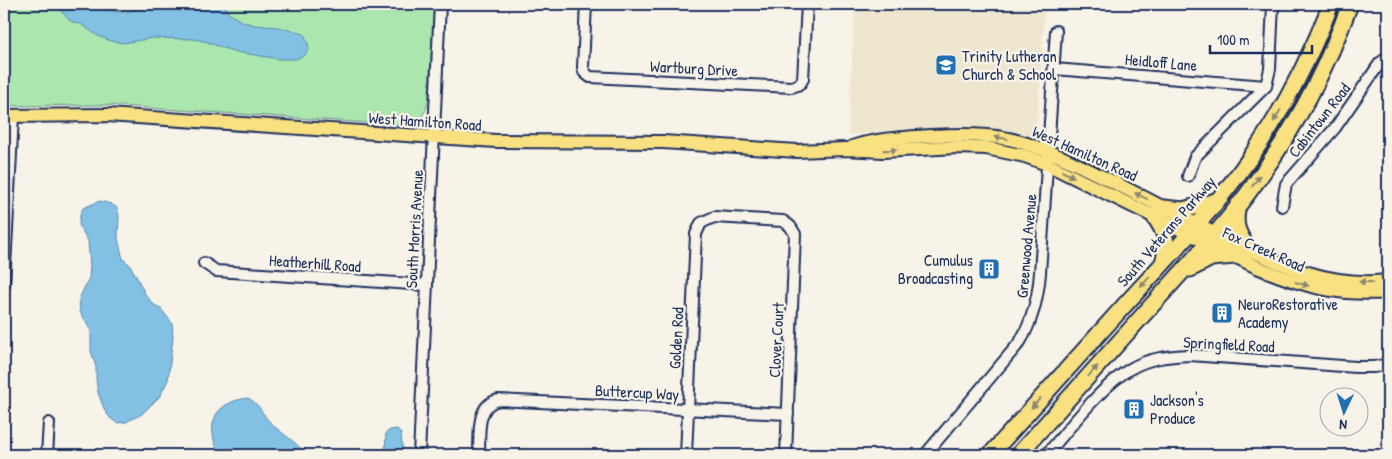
<svg xmlns="http://www.w3.org/2000/svg" width="1392" height="459" font-family="'Patrick Hand',sans-serif">
  <rect width="100%" height="100%" fill="#f7f3e8"/>
  <filter id="ink" filterUnits="userSpaceOnUse"><feTurbulence type="fractalNoise" baseFrequency=".02" numOctaves="2"/><feDisplacementMap in="SourceGraphic" scale="10" xChannelSelector="R" yChannelSelector="G"/><feConvolveMatrix kernelMatrix="1 2 1 2 8 2 1 2 1" color-interpolation-filters="sRGB"/></filter>
  <g filter="url(#ink)">
    <!-- built -->
    <polygon fill="#efe6cf" points="855,4 1045,4 1037,126 1035,132 1032,136 1027,136 1006,130 952,127 848,135"/>
    <!-- green -->
    <path fill="#aae6ad" stroke="#628a86" d="M4,4h430l-5,93c-4,23 -10,24 -32,28l-291,-20 -102,1z"/>
    <!-- water -->
    <g fill="#82c1e3" stroke="#5987ae">
      <polygon points="51,4 97,4 99,8 117,12 128,12 147,4 225,4 228,13 241,21 254,25 278,27 304,34 309,47 305,55 296,59 279,59 237,52 223,48 208,42 194,39 153,38 123,43 111,41 98,36 81,24 75,23 69,20 58,7"/>
      <polygon points="100,201 111,204 117,208 119,216 118,239 123,259 129,264 134,272 145,294 153,304 161,309 172,323 173,337 168,380 160,396 142,414 126,422 117,423 110,418 105,411 98,393 96,379 96,367 91,351 91,330 80,312 79,299 89,278 90,266 88,241 79,225 80,215 83,208"/>
      <path d="M248,398c10,5 13,13 19,21 12,14 29,21 39,36l-48,-1 -1,1h-37c-16,-30 -6,-53 28,-57z"/>
      <polygon points="397,429 401,434 403,455 385,455 386,433 390,430"/>
    </g>
    <g fill="none" stroke-linecap="round" stroke-linejoin="round">
      <!-- minor casing -->
      <g stroke="#1b2f5e" stroke-width="14">
        <g id="minor">
          <polyline points="586,4 583,67 584,72 590,77 792,87 800,84 803,79 807,4"/>
          <polyline points="1054,69 1266,86"/>
          <polyline points="1188,176 1195,157 1266,86 1270,69 1273,4"/>
          <polyline points="1282,206 1286,184 1335,128 1380,63 1388,57"/>
          <polyline points="204,263 216,271 427,285"/>
          <polyline points="4,286 13,116"/>
          <polyline points="47,455 49,423"/>
          <polyline points="419,455 440,4"/>
          <path d="M479,455c1,-18 -4,-51 20,-55l289,14"/>
          <polyline points="686,455 696,234 701,223 714,217 783,221 790,226 795,234 786,455"/>
          <path d="M925,455l95,-113c13,-22 18,-44 20,-69l16,-242"/>
          <path d="M1046,455c23,-26 55,-69 84,-86 18,-11 39,-13 60,-14l166,12h18l14,-3"/>
        </g>
      </g>
      <!-- major casing -->
      <g stroke="#1b2f5e" stroke-width="16">
        <g id="major">
          <path d="M4,116l103,-1 389,26 167,1 134,9 48,-2 38,2 74,-4 29,1 39,8 22,8 210,103c46,19 81,29 131,25"/>
          <path d="M852,147c21,-7 41,-8 63,-10 32,-2 63,-4 94,2 36,8 69,26 102,42 38,19 76,39 115,58 52,25 103,49 162,42"/>
        </g>
      </g>
      <!-- highway casing -->
      <g stroke="#1b2f5e" stroke-width="19">
        <g id="highway">
          <path d="M1238,205c-5,20 0,29 11,45"/>
          <polyline points="1164,208 1183,210 1216,201"/>
          <path d="M1154,216c12,17 15,26 9,47"/>
          <polyline points="1190,269 1211,258 1235,256"/>
          <path d="M990,455c44,-49 88,-98 132,-147 44,-48 90,-96 128,-150 33,-47 60,-100 81,-154"/>
          <path d="M1018,455c42,-47 84,-94 126,-141 36,-40 72,-78 104,-121 43,-57 78,-122 102,-189"/>
        </g>
      </g>
      <!-- minor -->
      <use href="#minor" stroke="#f7f3e8" stroke-width="10"/>
      <!-- major -->
      <use href="#major" stroke="#f9e181" stroke-width="12"/>
      <!-- highway -->
      <use href="#highway" stroke="#f9e181" stroke-width="15"/>
    </g>
    <!-- one-way arrows -->
    <defs><path id="oneway-solid" d="M-6-.8H1V-3.2L6.5 0L1 3.2V.8H-6Z" transform="scale(1.25)"/></defs>
    <g fill="#8a8870">
      <use href="#oneway-solid" transform="translate(1277 116) rotate(120)"/>
      <use href="#oneway-solid" transform="translate(1001 138) rotate(-170)"/>
      <use href="#oneway-solid" transform="translate(890 150) rotate(-2)"/>
      <use href="#oneway-solid" transform="translate(1068 174) rotate(25)"/>
      <use href="#oneway-solid" transform="translate(1256 181) rotate(-54)"/>
      <use href="#oneway-solid" transform="translate(1141 196) rotate(-154)"/>
      <use href="#oneway-solid" transform="translate(1145 282) rotate(132)"/>
      <use href="#oneway-solid" transform="translate(1366 282) rotate(-178)"/>
      <use href="#oneway-solid" transform="translate(1302 284) rotate(16)"/>
      <use href="#oneway-solid" transform="translate(1093 371) rotate(-48)"/>
      <use href="#oneway-solid" transform="translate(1036 403) rotate(132)"/>
    </g>
  </g>
  <!-- icons -->
  <defs>
    <g id="school-square" transform="scale(1.125)"><rect x="-9" y="-9" width="18" height="18" rx="4" fill="#1f6fb2" stroke="#f7f3e8"/><path d="M0-5L7-2L0 1L-7-2ZM-4 1L0 2.5L4 1V4Q0 6-4 4Z" fill="#fff"/></g>
    <g id="building-square" transform="scale(1.125)"><rect x="-9" y="-9" width="18" height="18" rx="4" fill="#1f6fb2" stroke="#f7f3e8"/><path d="M-4-6H4V6H1V3H-1V6H-4ZM-2.5-4.3h1.7v1.8h-1.7ZM.8-4.3h1.7v1.8H.8ZM-2.5-1h1.7V.8h-1.7ZM.8-1h1.7V.8H.8Z" fill="#fff"/></g>
  </defs>
  <g fill-rule="evenodd">
    <use href="#school-square" x="946" y="65"/>
    <use href="#building-square" x="989" y="269"/>
    <use href="#building-square" x="1222" y="313"/>
    <use href="#building-square" x="1134" y="409"/>
  </g>
  <g text-anchor="middle" dominant-baseline="central" stroke-width="4.5" stroke-linejoin="round" paint-order="stroke">
    <!-- poi labels -->
    <g font-size="16" fill="#1b2f5e" stroke="#f7f3e8" text-anchor="start">
      <text x="962" y="56">Trinity Lutheran<tspan x="962" dy="18">Church &amp; School</tspan></text>
      <text x="973" y="260" text-anchor="end">Cumulus<tspan x="973" dy="18">Broadcasting</tspan></text>
      <text x="1238" y="304">NeuroRestorative<tspan x="1238" dy="18">Academy</tspan></text>
      <text x="1150" y="400">Jackson's<tspan x="1150" dy="18">Produce</tspan></text>
    </g>
    <!-- street labels -->
    <g font-size="16" fill="#1b2f5e" stroke="#f7f3e8">
      <text transform="translate(1161 62) rotate(5)">Heidloff Lane</text>
      <text transform="translate(694 68) rotate(3)">Wartburg Drive</text>
      <text transform="translate(1319 120) rotate(-52)">Cabintown Road</text>
      <text transform="translate(425 121) rotate(4)">West Hamilton Road</text>
      <text transform="translate(1085 153) rotate(24)">West Hamilton Road</text>
      <text transform="translate(414 229) rotate(-87)">South Morris Avenue</text>
      <text transform="translate(1166 231) rotate(-49)">South Veterans Parkway</text>
      <text transform="translate(1026 246) rotate(-85)">Greenwood Avenue</text>
      <text transform="translate(1264 249) rotate(24)">Fox Creek Road</text>
      <text transform="translate(315 263) rotate(4)">Heatherhill Road</text>
      <text transform="translate(676 338) rotate(-87)">Golden Rod</text>
      <text transform="translate(776 340) rotate(-87)">Clover Court</text>
      <text transform="translate(1229 344) rotate(3)">Springfield Road</text>
      <text transform="translate(637 392) rotate(3)">Buttercup Way</text>
    </g>
  </g>
  <!-- margin -->
  <rect width="1392" height="459" fill="none" stroke="#f7f3e8" stroke-width="20"/>
  <rect x="10" y="10" width="1372" height="439" fill="none" stroke="#1b2f5e" stroke-width="2" filter="url(#ink)"/>
  <!-- north arrow -->
  <g transform="translate(1344 412) rotate(184)"><circle r="24" fill="#f7f3e8" stroke="#9fa5b1"/>
  <path d="M0-4L9 19L0 12L-9 19Z" fill="#1f6fb2"/>
  <text y="-8" font-size="14" font-weight="bold" text-anchor="middle" fill="#1b2f5e">N</text>
  </g>
  <!-- scale -->
  <path d="M1210 45v8h102v-8" fill="none" stroke="#1b2f5e" stroke-width="2.5"/>
  <text x="1217" y="45" font-size="15" fill="#1b2f5e" stroke="#f7f3e8" stroke-width="4" paint-order="stroke">100 m</text>
</svg>
